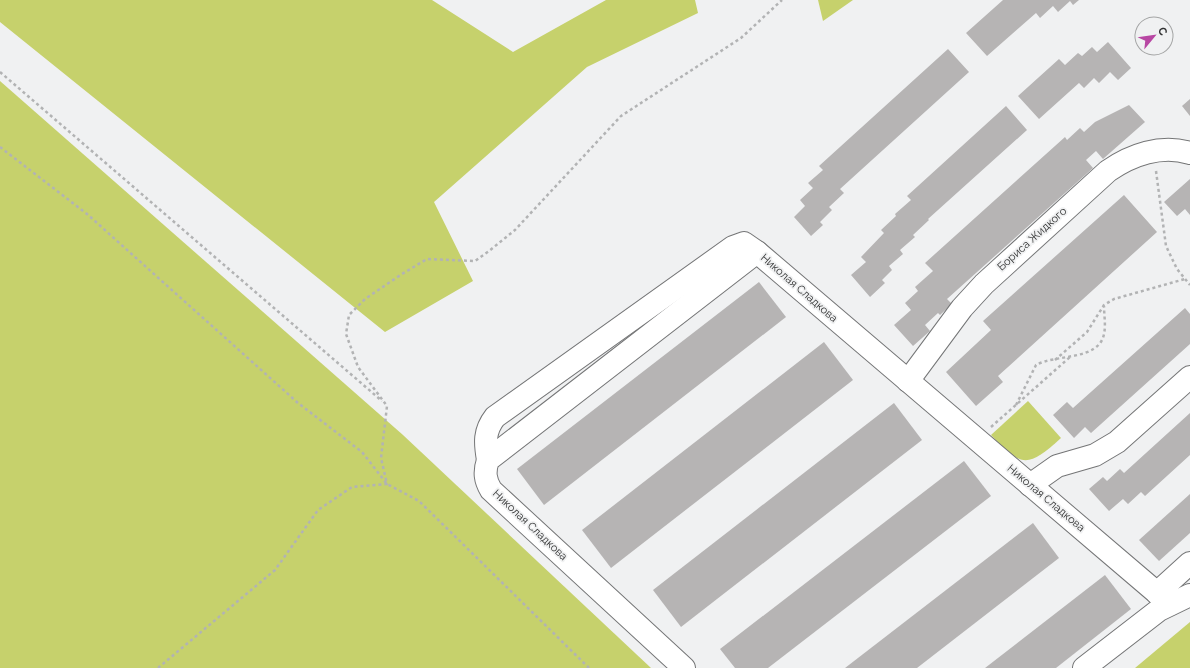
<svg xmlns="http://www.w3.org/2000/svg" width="1190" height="668" font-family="Raleway,sans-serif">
  <rect width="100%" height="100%" fill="#f0f1f2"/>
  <!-- green -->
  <g fill="#c6d16c">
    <polygon points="0,0 432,0 513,52 606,0 695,0 698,13 587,67 434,202 473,281 385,332 0,22"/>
    <polygon points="818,0 853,0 823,21"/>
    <polygon points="0,81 403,435 651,668 0,668"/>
    <path d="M1028,401l33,37c-33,30 -40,30 -70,-3z"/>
    <polygon points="1190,622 1190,668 1135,668"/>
  </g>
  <!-- building -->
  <g fill="#b6b4b4">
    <polygon points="1003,0 1079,0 1073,5 1070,1 1058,12 1053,6 1040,18 1036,13 987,56 966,33"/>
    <polygon points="1108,42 1131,68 1118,80 1110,72 1099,83 1094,78 1084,88 1079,83 1039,119 1018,96 1059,59 1065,65 1078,53 1082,56 1092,47 1097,52"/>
    <polygon points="948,49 969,72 840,189 844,193 829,207 832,210 820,222 823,225 811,236 794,217 805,206 800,200 813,188 808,183 823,170 819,166"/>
    <polygon points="1190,99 1190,116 1182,106"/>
    <polygon points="1129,105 1145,122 1103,159 1096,151 1086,160 1093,168 947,299 952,304 940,315 938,313 925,325 930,331 913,346 894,325 911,310 905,303 918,291 915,287 933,271 925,263 1065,137 1067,140 1080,128 1084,132 1095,122"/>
    <polygon points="1006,106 1027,130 928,219 929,220 913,235 915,237 900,250 903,254 889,266 892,270 882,280 885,283 870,297 851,275 866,262 861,257 884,233 881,230 896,216 895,214 911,200 907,196"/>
    <polygon points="1190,179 1190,215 1185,209 1177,216 1164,202"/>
    <polygon points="1124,195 1157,232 998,376 1003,382 976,406 946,372 991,330 983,321"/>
    <polygon points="759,282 786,317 544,505 517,469"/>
    <polygon points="1185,308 1190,314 1190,344 1091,433 1085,427 1074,438 1053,415 1067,402 1073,408"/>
    <polygon points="824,342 853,380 611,568 582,530"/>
    <polygon points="894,403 922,440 681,627 653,590"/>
    <polygon points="1190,413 1190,455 1145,496 1141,492 1128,504 1123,499 1109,511 1089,489 1103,477 1107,481 1120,469 1124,473"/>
    <polygon points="964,461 991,496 768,668 735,668 720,649"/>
    <polygon points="1190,494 1190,533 1159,561 1139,540"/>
    <polygon points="1033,523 1059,558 917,668 845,668"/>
    <polygon points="1105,575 1131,609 1056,668 985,668"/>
  </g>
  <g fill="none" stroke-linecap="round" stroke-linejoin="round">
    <!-- minor casing -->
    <g stroke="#747576" stroke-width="24">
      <g id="minor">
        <path d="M908,381l54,-73 22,-24 124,-113c23,-16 53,-27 82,-18"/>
        <path d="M488,460c-3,-17 -4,-29 7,-43l238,-170 11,-4 13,9"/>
        <polyline points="1030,485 1057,466 1095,455 1117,442 1190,377"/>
        <polyline points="1157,593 1190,563"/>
        <path d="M684,668l-193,-178c-6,-10 -7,-18 -3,-30l269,-208 413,352"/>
        <polyline points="1084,668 1159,610 1190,595"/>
      </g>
    </g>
    <!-- path -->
    <g stroke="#b2b3b4" stroke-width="2.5" stroke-dasharray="3 3" stroke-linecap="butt">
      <polyline points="0,72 382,401"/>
      <polyline points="0,147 87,214 298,403 362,452 387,484 419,501 589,668"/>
      <polyline points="1156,171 1166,246 1177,269 1190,285"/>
      <polyline points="1055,360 1087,332 1104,305 1114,299 1185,279"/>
      <path d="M1016,405l20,-40c19,-11 63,-4 68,-31 2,-9 0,-19 0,-28"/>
      <polyline points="991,427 1070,357"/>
      <polyline points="158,668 275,570 318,510 352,487 387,484 381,458 387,406 358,367 346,334 349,315 365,299 402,274 427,259 475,261 489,251 515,230 621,116 741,38 782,0"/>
    </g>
    <!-- minor -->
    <use href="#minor" stroke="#fff" stroke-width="22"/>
  </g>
  <g text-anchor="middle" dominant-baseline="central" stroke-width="3.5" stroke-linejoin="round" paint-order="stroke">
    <!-- street labels -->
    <g font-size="11" fill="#313232" stroke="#f0f1f2">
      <text transform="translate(1032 239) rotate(-42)">Бориса Жидкого</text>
      <text transform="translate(799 288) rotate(41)">Николая Сладкова</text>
      <text transform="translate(1046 498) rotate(40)">Николая Сладкова</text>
      <text transform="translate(530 525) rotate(43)">Николая Сладкова</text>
    </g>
  </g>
  <!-- north arrow -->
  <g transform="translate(1154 36) rotate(61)"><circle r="19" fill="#f0f1f2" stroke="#a4a5a5"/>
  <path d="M0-3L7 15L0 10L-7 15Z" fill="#b847a3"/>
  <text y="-6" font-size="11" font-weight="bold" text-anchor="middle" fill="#313232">С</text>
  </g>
</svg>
